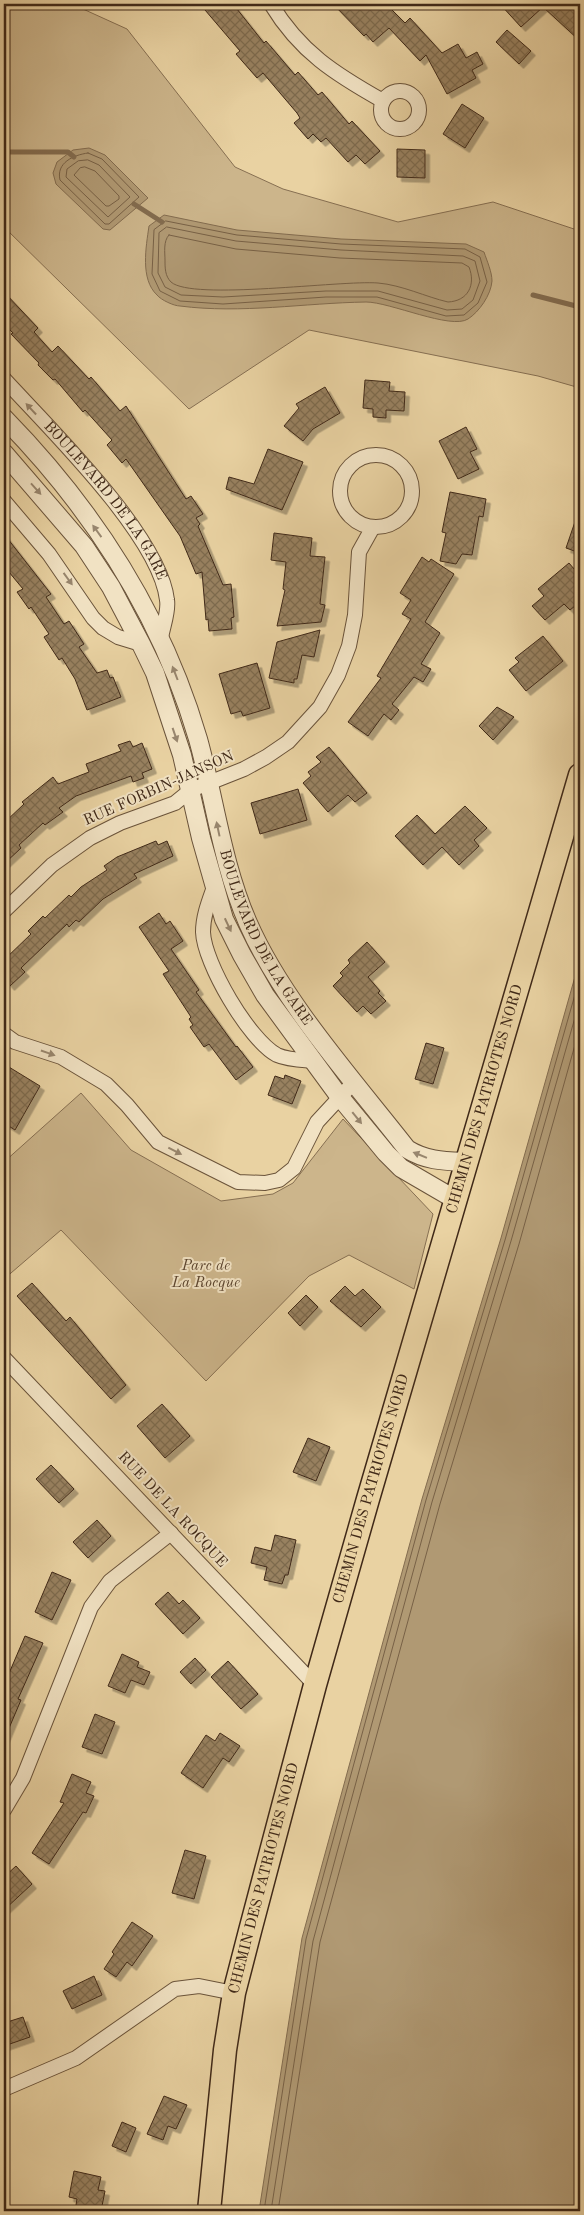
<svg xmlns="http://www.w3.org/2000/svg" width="584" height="2215" font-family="'Old Standard TT',serif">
  <defs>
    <pattern id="building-cross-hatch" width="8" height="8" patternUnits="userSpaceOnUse" patternTransform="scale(1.25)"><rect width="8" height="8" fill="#988160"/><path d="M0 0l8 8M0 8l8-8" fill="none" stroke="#7d6a4e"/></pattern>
    <filter id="shadow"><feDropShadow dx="4.5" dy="4.5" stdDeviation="0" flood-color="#0004"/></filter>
  </defs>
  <rect width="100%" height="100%" fill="#e9d2a2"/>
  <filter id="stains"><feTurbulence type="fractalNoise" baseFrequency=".004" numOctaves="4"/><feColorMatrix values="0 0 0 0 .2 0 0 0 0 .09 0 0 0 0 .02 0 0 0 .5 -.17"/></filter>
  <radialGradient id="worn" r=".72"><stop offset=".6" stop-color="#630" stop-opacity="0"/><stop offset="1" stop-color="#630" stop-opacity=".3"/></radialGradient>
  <!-- green -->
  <g fill="#ccb58b" stroke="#866f52">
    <polygon points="4,4 72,4 127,29 235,167 283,189 398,222 493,202 580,231 580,388 538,376 309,330 189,409 4,227"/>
    <polygon points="81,1093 131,1150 221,1201 273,1194 293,1183 343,1119 433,1214 414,1289 349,1255 309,1276 206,1381 61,1230 4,1279 4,1162"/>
  </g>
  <!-- water -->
  <g fill="#b09973" stroke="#836c4f">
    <polygon points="89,148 105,155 148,198 110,230 103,229 56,184 53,173 57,162 73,150"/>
    <path d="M164,215l73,15 104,9 125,5 18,8c3,9 8,20 8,29 -1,14 -13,31 -24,38 -17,11 -78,-17 -102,-17 -62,1 -125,12 -186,4 -6,0 -19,-6 -23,-11 -17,-16 -11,-48 -8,-69z"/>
    <polygon points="580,959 580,2211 259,2211 302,1938 422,1499 501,1238"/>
  </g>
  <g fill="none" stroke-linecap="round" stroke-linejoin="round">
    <!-- shore -->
    <g stroke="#786146" stroke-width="1">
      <path d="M88,153l14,6 37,38 -30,27h-4l-45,-44c-4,-17 13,-25 28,-27z"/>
      <polygon points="88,160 99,165 130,197 108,217 66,177 67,169 78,161"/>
      <polygon points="85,167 95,171 119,196 119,199 109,206 106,206 74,175 80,168"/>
      <polygon points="166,221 237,235 341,244 465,249 480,257 487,282 478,303 464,315 446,316 377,297 326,297 223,304 180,301 160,291 152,274 154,230"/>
      <polygon points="167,227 236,241 341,250 463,256 475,261 480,281 473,300 462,309 447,310 378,291 326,291 223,297 181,295 165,287 158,273 159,233"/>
      <path d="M169,235l67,14 104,9 122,5 7,4c7,18 -1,34 -21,35 -22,-5 -46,-17 -70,-19 -37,-3 -186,18 -207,-1 -6,-6 -6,-14 -6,-22 0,-7 -2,-19 4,-25z"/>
      <polyline points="264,2211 306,1939 426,1500 505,1240 580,977"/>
      <polyline points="271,2211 313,1941 432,1502 511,1241 580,1000"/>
      <polyline points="278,2211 320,1942 440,1504 519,1244 580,1027"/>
    </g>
    <!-- stream -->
    <g stroke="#836c4f" stroke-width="5">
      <polyline points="4,152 68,152 74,157"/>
      <polyline points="134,204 162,222"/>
      <polyline points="533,295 580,307"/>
    </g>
  </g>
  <!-- building -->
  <g fill="url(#building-cross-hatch)" stroke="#402918" filter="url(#shadow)">
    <polygon points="213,4 233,4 264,43 266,41 295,75 298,72 318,95 322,92 349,124 352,121 380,151 365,164 356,155 348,162 326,138 321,142 313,134 308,139 294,123 300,118 297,113 263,73 257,78 236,54 240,51 205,10"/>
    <polygon points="333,4 386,4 405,23 410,18 442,53 458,44 466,58 477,52 483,64 472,70 476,78 447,94 426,55 420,61 389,28 373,42 366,34 364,36"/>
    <polygon points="500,4 569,4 580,14 580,41 543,7 521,27"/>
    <polygon points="507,30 531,51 519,64 496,42"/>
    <polygon points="462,104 484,118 465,148 443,134"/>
    <polygon points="397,149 425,150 425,178 397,177"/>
    <polygon points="4,292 38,328 34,332 52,352 58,346 89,379 91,377 120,411 126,406 186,499 191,496 203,514 196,518 200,524 198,526 223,585 231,584 234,617 231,618 232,629 209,631 208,619 206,620 202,572 196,574 180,536 126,459 122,463 107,445 112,440 85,410 83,412 55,379 53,380 38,365 39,363 11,334 13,333 7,327 9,325 4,319"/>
    <polygon points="365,380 390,382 389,391 405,392 404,411 386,410 386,418 373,417 373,409 363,408"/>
    <polygon points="325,387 340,413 313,429 303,441 284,426 299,408 296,404"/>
    <polygon points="466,427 477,449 470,452 479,469 458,479 439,441"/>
    <polygon points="268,449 303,462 282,510 226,489 229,477 254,484"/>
    <polygon points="450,492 486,499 483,517 479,516 472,555 462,554 456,564 440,561 446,533 442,532"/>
    <polygon points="578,513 580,513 580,553 566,548"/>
    <polygon points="274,533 312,538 310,556 325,557 320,604 325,605 321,622 277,626 285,590 283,589 286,562 271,560"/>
    <polygon points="4,534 51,594 46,597 64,624 69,621 84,644 79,647 97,673 107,670 110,678 113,677 121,697 87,710 75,679 62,658 59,660 44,637 49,634 31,607 29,609 17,592 23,589 4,566"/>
    <polygon points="422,557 429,562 431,559 454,574 425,622 440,633 421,664 431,669 423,682 414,677 392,704 399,710 391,720 384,714 368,736 348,722 381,678 377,676 411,619 402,614 411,600 400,593"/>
    <polygon points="569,563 580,576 580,602 570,610 564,604 545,620 532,606 544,596 538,589"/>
    <polygon points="320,630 314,657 302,655 297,679 294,679 294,683 269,678 277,642"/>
    <polygon points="543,636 563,661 526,691 509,670 519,662 515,658"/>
    <polygon points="257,663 270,708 243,716 241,711 231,714 219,674"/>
    <polygon points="497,707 514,717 493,740 479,726"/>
    <polygon points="130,741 133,747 142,743 152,769 142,773 144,778 133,782 131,776 76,796 59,808 63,812 45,825 43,823 19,845 21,848 4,864 4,823 24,804 22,802 53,777 58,784 89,772 86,764 121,751 118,745"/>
    <polygon points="329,747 367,793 355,802 348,795 328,812 303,783 311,776 308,772 321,762 316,757"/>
    <polygon points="298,789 307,820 260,834 251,803"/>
    <polygon points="465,806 487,828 474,840 479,846 459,865 442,847 423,865 395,836 417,815 435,834"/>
    <polygon points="156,841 158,845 167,841 173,856 134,874 137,878 103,899 79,922 76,920 69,927 67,924 21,968 25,972 10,986 4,979 4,960 31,934 28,931 43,916 45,918 69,895 71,897 81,887 107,870 104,866 117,857"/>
    <polygon points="159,913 166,924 170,921 183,941 171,949 199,990 196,992 236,1047 237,1046 253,1067 236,1080 209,1044 204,1047 190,1027 193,1025 189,1019 191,1017 163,974 169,971 139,927"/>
    <polygon points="367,942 385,962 368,977 380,991 378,993 386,1001 371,1014 363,1006 357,1012 333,986 343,976 340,973 350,963 348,960"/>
    <polygon points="426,1043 444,1048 433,1084 415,1079"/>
    <polygon points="4,1064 40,1086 15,1130 4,1123"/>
    <polygon points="285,1075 301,1081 292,1104 268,1095 275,1076 284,1079"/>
    <polygon points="32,1283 66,1321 70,1317 126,1385 111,1399 17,1296"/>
    <polygon points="345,1286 355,1296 363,1289 381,1307 361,1327 330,1301"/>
    <polygon points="306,1295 318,1307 300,1326 288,1313"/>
    <polygon points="162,1404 190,1436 165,1458 137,1426"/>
    <polygon points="308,1438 330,1447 316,1481 293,1472"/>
    <polygon points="51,1465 74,1489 59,1503 36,1479"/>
    <polygon points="97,1520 111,1536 88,1558 73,1542"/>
    <polygon points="275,1535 296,1540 288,1575 285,1575 282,1584 264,1580 267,1567 251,1563 255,1547 271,1551"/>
    <polygon points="52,1572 71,1580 52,1620 35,1612"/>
    <polygon points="168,1592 179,1604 183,1600 200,1618 183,1634 155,1604"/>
    <polygon points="25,1636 43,1643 18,1699 21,1700 4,1740 4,1685"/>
    <polygon points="122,1654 139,1662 137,1667 150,1672 144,1685 131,1680 125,1693 108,1686"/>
    <polygon points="195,1658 206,1670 191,1684 180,1672"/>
    <polygon points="228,1661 258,1694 241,1709 211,1677"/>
    <polygon points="95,1714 115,1722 102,1754 82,1747"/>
    <polygon points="220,1733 240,1746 229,1762 223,1758 203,1788 181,1773 206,1735 215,1741"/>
    <polygon points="72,1774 91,1782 86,1793 94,1796 86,1813 83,1812 49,1864 32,1853 64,1803 60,1802"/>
    <polygon points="185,1850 206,1856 194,1899 172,1893"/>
    <polygon points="16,1866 32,1884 4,1910 4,1877"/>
    <polygon points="132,1922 153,1936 132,1966 127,1962 116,1977 104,1969 114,1954 112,1952"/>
    <polygon points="94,1976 102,1995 72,2009 63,1991"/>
    <polygon points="23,2017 30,2037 4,2046 4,2023"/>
    <polygon points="164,2096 187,2105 176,2129 168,2126 163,2140 147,2134"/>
    <polygon points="122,2122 136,2128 126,2152 112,2146"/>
    <polygon points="74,2171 101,2177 98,2190 105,2191 101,2211 75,2211 77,2199 69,2197"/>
  </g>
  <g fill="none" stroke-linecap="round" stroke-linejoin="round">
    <!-- minor casing -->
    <g stroke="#6a533a" stroke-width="16">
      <g id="minor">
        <path d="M271,4c29,48 64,70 112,97"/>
        <circle cx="400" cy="110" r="19"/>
        <path id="s1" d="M4,379c45,49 156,157 163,221 2,11 -4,26 -6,38"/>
        <circle cx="376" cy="491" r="36"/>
        <polyline points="4,501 49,554 93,618 103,628 118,637 141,644"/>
        <path d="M214,887c-5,14 -11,29 -11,45 1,31 46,108 74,123 11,5 26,5 38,6"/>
        <polyline points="4,911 52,865 90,838 120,823 175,803 191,790 244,769 266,757 288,742 320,707 338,675 349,646 355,615 359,552 373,527"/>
        <polyline points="4,1034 15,1042 61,1057 106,1084 127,1105 158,1142 238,1182 265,1183 279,1180 294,1168 317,1122 354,1082"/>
        <polyline points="4,1358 315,1685"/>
        <polyline points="4,1810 23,1778 91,1607 110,1581 171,1533"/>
        <polyline points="4,2089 76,2058 175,1989 199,1986 234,1993"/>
      </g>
    </g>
    <!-- tertiary casing -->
    <g stroke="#6a533a" stroke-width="20">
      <g id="tertiary">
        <path id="s2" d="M4,418c89,91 158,198 194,321 17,61 24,125 50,184 34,78 106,158 159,226 19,12 38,12 60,13"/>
        <polyline points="4,453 84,546 111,587 141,644 155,673 182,755 201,838 224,919 242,955 265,995 339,1096 386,1153 401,1168 456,1200"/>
      </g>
    </g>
    <!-- primary casing -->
    <g stroke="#402918" stroke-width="25">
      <g id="primary">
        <path id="s3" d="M209,2211l16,-161 9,-57 16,-62 65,-246 53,-186 212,-724"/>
      </g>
    </g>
    <!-- minor -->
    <use href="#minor" stroke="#f1e2c3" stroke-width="14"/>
    <!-- tertiary -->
    <use href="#tertiary" stroke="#f1e2c3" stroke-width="18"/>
    <!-- primary -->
    <use href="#primary" stroke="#e9d2a2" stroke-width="22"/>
  </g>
  <!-- one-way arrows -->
  <defs><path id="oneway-solid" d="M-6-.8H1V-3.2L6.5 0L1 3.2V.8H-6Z" transform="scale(1.25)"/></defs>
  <g fill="#98866e">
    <use href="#oneway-solid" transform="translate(31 409) rotate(-133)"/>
    <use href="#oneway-solid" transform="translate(36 489) rotate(48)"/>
    <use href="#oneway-solid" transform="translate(97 531) rotate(-126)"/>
    <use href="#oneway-solid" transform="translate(68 579) rotate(54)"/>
    <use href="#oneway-solid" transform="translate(175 673) rotate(-111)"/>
    <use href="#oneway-solid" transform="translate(175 735) rotate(71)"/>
    <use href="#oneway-solid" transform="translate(218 829) rotate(-102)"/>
    <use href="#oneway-solid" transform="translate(228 925) rotate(65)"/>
    <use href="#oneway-solid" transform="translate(48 1053) rotate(19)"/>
    <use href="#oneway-solid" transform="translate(357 1118) rotate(51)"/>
    <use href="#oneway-solid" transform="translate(175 1151) rotate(27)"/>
    <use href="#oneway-solid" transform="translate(420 1155) rotate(-158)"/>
  </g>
  <g text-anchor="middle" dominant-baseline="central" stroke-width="4" stroke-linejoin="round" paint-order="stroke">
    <!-- street labels -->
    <g font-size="15" fill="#402918" stroke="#f1e2c3">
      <text stroke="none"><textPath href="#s1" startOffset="159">BOULEVARD DE LA GARE</textPath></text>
      <text transform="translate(159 789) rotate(-24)">RUE FORBIN-JANSON</text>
      <text stroke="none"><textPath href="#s2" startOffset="590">BOULEVARD DE LA GARE</textPath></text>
      <text stroke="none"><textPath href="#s3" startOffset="1148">CHEMIN DES PATRIOTES NORD</textPath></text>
      <text stroke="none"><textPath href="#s3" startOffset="742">CHEMIN DES PATRIOTES NORD</textPath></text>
      <text transform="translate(172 1510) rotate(47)">RUE DE LA ROCQUE</text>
      <text stroke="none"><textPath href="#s3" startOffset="338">CHEMIN DES PATRIOTES NORD</textPath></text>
    </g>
    <!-- park labels -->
    <g font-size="15" font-style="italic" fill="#5c452f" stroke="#f1e2c3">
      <text x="206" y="1266">Parc de<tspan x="206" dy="17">La Rocque</tspan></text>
    </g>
  </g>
  <!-- margin -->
  <rect width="584" height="2215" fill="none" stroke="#e9d2a2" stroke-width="20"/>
  <rect x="5" y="5" width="574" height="2205" fill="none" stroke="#402918" stroke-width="2.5"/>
  <rect x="10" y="10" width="564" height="2195" fill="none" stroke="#402918"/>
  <rect width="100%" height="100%" filter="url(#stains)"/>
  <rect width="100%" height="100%" fill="url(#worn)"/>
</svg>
